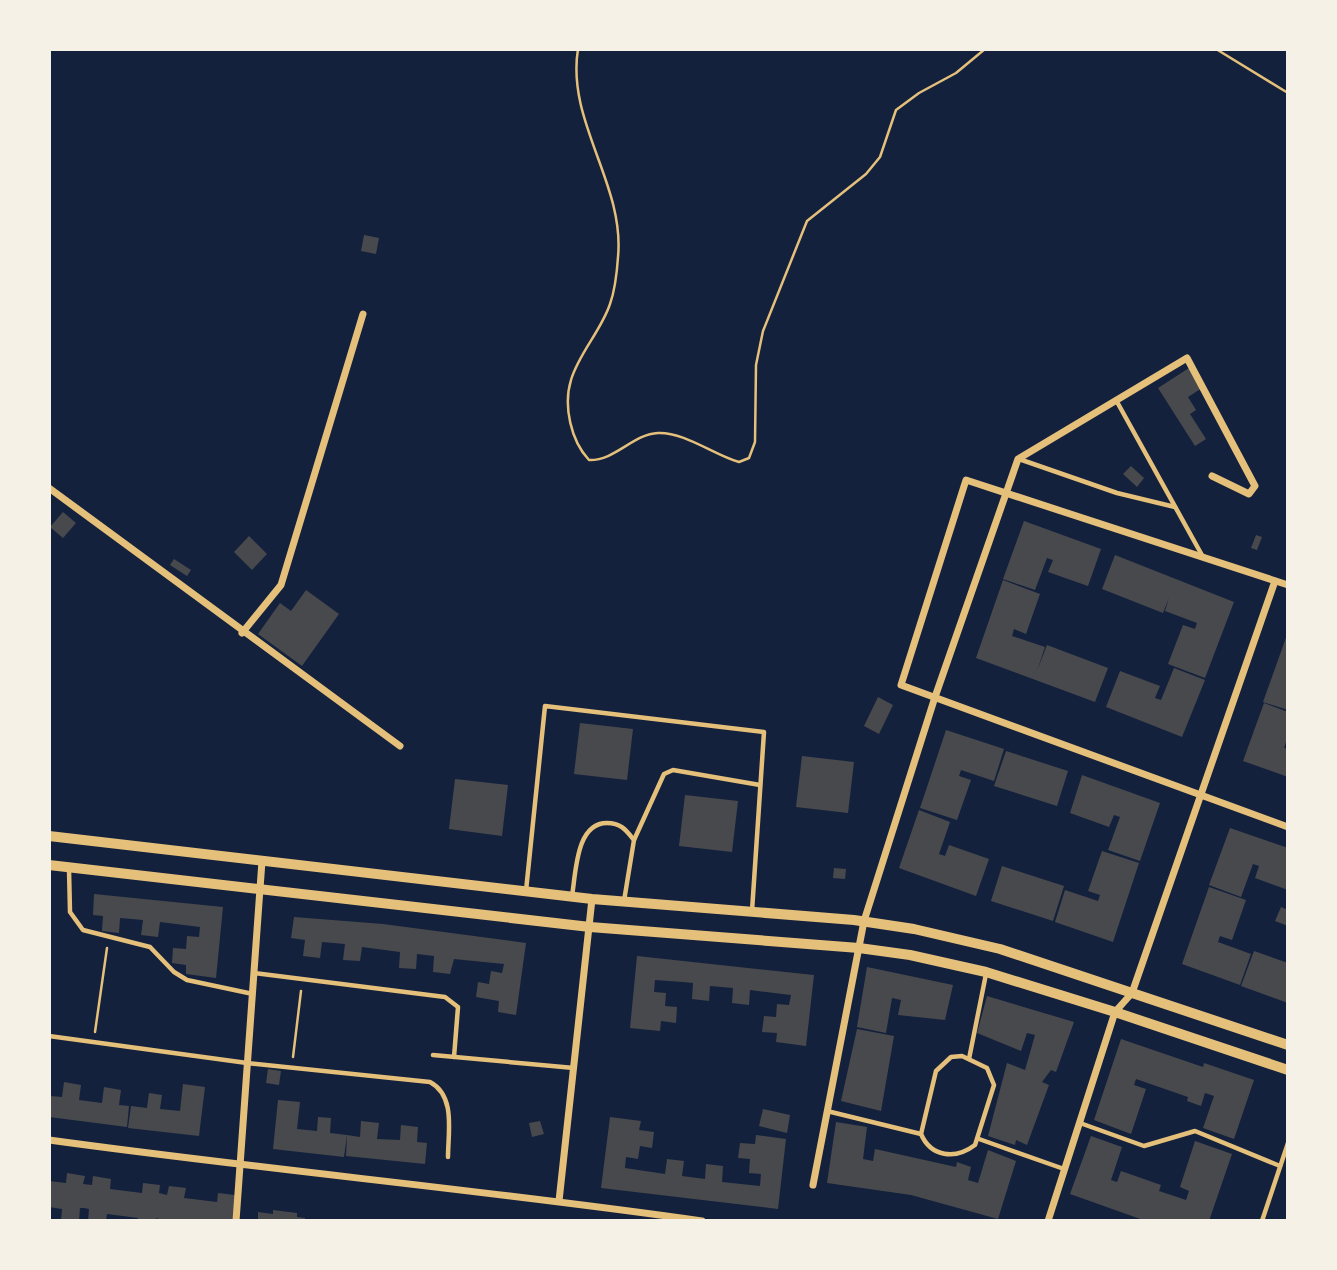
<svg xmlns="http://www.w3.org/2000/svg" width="1337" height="1270" font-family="'Work Sans',sans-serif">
  <rect width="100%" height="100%" fill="#14213d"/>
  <!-- building -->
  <g fill="#48494c">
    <polygon points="364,235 379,238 376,254 361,251"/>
    <polygon points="1189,368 1202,388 1188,397 1196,410 1190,414 1206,439 1195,446 1158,388"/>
    <polygon points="1131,466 1144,478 1137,487 1123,474"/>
    <polygon points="63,512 76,523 63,538 50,527"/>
    <polygon points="1024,521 1101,549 1088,586 1048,572 1053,560 1047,558 1035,590 1003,579"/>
    <polygon points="1256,535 1262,537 1257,550 1251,548"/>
    <polygon points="249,536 267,554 252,570 234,552"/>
    <polygon points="1115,555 1234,602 1205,678 1168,664 1183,625 1195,629 1197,623 1165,611 1169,598 1163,613 1102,589"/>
    <polygon points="174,559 191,570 187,576 170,565"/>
    <polygon points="1003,580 1040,594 1026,634 1014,629 1012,636 1045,647 1037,671 1047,645 1108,668 1095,702 976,658"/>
    <polygon points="306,590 339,614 302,666 258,634 280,603 291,611"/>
    <polygon points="1288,632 1288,710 1263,702"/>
    <polygon points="1174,668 1205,680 1182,737 1106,707 1120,671 1160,686 1155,698 1161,700"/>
    <polygon points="878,697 893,705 879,734 864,726"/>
    <polygon points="1264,703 1288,712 1288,736 1284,748 1288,749 1288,777 1243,761"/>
    <polygon points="580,723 633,729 627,780 574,774"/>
    <polygon points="946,730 1004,749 994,781 961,770 959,776 971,780 957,820 920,808"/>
    <polygon points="1006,751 1068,771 1057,806 994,786"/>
    <polygon points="802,756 854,762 848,813 796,807"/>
    <polygon points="1082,775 1160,803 1140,861 1108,850 1120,817 1114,815 1109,827 1070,813"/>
    <polygon points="455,779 508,785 502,836 449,829"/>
    <polygon points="685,795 738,801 732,852 679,846"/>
    <polygon points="919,810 950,822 939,854 945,856 949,845 989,859 976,896 899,868"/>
    <polygon points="1230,828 1288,848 1288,890 1255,878 1259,866 1253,864 1241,897 1209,885"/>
    <polygon points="1102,851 1139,863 1113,942 1055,922 1065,890 1098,901 1100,895 1088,891"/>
    <polygon points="1002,866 1064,886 1053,921 991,901"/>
    <polygon points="834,868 846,869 845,879 833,878"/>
    <polygon points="1209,887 1246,900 1232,940 1220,936 1218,942 1251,954 1240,985 1182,964"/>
    <polygon points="94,894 223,907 216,978 186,974 186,965 172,963 173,948 186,949 187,936 199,937 200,927 160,922 158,937 141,935 143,920 120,918 119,933 102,931 103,916 93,915"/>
    <polygon points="1281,907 1288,910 1288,926 1275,921"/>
    <polygon points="294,917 383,924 526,943 516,1015 498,1012 499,1001 476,997 478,982 489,984 491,971 502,973 504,964 454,959 450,974 433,972 434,956 417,954 416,969 399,968 400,952 362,947 360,961 343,960 345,944 322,942 320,958 303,956 305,940 291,938"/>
    <polygon points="1254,951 1288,963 1288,1003 1241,986"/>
    <polygon points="637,956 814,975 806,1046 776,1042 777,1033 762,1032 764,1016 776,1017 777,1004 789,1005 791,995 750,990 749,1005 732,1003 733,988 710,986 709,1001 692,999 693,983 683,982 655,980 654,992 666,993 665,1006 677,1007 676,1023 661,1021 660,1031 630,1028"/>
    <polygon points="867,967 953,985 945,1020 898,1015 901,1000 892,998 886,1033 857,1027"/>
    <polygon points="987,996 1074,1022 1056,1072 1051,1070 1042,1082 1049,1085 1027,1145 1016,1140 1015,1145 988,1136 1007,1063 1025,1070 1035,1035 1027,1033 1021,1051 977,1033"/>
    <polygon points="857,1029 894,1036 881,1111 841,1101"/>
    <polygon points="1121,1039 1203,1067 1204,1063 1254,1080 1234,1139 1203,1128 1214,1096 1205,1093 1201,1106 1187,1101 1188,1097 1136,1079 1134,1085 1146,1089 1131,1134 1094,1120"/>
    <polygon points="268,1069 281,1071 279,1085 266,1083"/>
    <polygon points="64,1082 81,1085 79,1100 102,1103 104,1087 121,1090 119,1105 129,1106 127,1127 49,1117 50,1096 62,1097"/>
    <polygon points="183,1084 205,1087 199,1136 128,1128 131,1106 147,1108 149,1093 162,1095 160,1109 180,1111"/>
    <polygon points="278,1100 300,1102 297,1129 317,1131 318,1117 331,1118 330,1133 347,1135 344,1157 273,1149"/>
    <polygon points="763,1109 790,1115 787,1133 759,1126"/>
    <polygon points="610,1117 641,1121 639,1130 654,1132 652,1148 640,1146 638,1159 626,1157 625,1168 665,1174 667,1159 684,1161 682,1176 705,1179 706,1164 723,1166 722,1182 760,1186 761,1174 749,1173 750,1159 738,1158 740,1143 755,1144 756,1135 786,1139 778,1209 601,1188"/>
    <polygon points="361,1121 379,1123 377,1139 400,1140 401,1125 418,1127 417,1142 427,1143 425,1164 346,1156 347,1135 360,1137"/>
    <polygon points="540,1121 544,1134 532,1137 529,1123"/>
    <polygon points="836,1122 867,1127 863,1159 873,1161 875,1149 956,1167 957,1162 971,1167 968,1180 978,1183 988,1150 1016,1161 998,1219 911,1195 827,1183"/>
    <polygon points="1091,1136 1122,1147 1111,1180 1117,1182 1121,1171 1161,1185 1159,1191 1186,1200 1189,1191 1180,1187 1195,1141 1232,1154 1209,1221 1146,1221 1070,1194"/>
    <polygon points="67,1173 85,1176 83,1184 92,1185 93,1176 111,1179 110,1189 142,1193 143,1183 160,1185 159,1193 167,1195 169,1186 186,1188 184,1198 217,1202 218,1193 235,1195 236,1221 164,1221 156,1218 156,1221 137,1221 138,1218 107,1214 106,1221 88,1221 89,1209 84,1208 80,1208 79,1221 61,1220 62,1209 49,1207 49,1181 66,1183"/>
    <polygon points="273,1210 297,1213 297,1217 305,1218 305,1221 258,1221 258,1212 273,1214"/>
  </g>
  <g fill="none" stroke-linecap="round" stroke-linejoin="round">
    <!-- path -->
    <g stroke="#e5c07b" stroke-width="2.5">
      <path d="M578,49c-12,73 47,135 40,208 -1,15 -3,33 -8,47 -9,27 -31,49 -39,76 -8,26 0,61 18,80 26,1 44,-26 69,-27 27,-1 56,22 81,29l10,-4 6,-16 1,-77 7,-34 44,-110 59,-47 14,-17 16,-47 23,-17 37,-20 29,-24"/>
      <polyline points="1216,49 1288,93"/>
      <polyline points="95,1032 107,948"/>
      <polyline points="293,1057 301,991"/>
    </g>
    <!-- service -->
    <g stroke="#e5c07b" stroke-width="4.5">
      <polyline points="1116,400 1203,557"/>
      <polyline points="1019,459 1117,493 1175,507"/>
      <polyline points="634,840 664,774 673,770 760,785"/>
      <polyline points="69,869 70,912 83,930 150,947 174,972 187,980 253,994"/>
      <polyline points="526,891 545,706 764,732 752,911"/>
      <path d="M572,896c4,-24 4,-73 35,-73 14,0 19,7 27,17l-10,61"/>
      <polyline points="254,973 445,997 458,1007 454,1057"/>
      <path d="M49,1036l198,27 183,19c26,14 18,50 18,75"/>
      <polyline points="433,1055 574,1068"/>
      <path d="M962,1056l25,12 7,17 -19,60c-20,15 -44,12 -54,-11l15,-63 15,-14z"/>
      <polyline points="969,1059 986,974"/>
      <polyline points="827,1111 921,1134"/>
      <polyline points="1080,1123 1144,1146 1195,1131 1280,1166"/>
      <polyline points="979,1139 1064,1169"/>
      <polyline points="1262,1221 1288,1143"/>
    </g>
    <!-- minor -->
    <g stroke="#e5c07b" stroke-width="7">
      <polyline points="49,488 400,746"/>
      <polyline points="1288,585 966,480 901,685 1288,827"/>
      <polyline points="242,633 281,585 363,314"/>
      <path d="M49,1140c218,30 436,50 653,81"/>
      <polyline points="813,1185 864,921 935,697 1018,459 1187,358 1255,486 1249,494 1212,476"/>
      <polyline points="559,1201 592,899"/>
      <polyline points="236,1221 262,861"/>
      <polyline points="1048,1221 1115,1012 1132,993 1275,581"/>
    </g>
    <!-- tertiary -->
    <g stroke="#e5c07b" stroke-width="10">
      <polyline points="49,836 592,899 854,920 914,929 1000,949 1288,1045"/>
      <polyline points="49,865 590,927 859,948 910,955 986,972 1115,1012 1288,1070"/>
    </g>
  </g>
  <!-- border -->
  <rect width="1337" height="1270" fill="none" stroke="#f6f1e7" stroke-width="102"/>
</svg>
